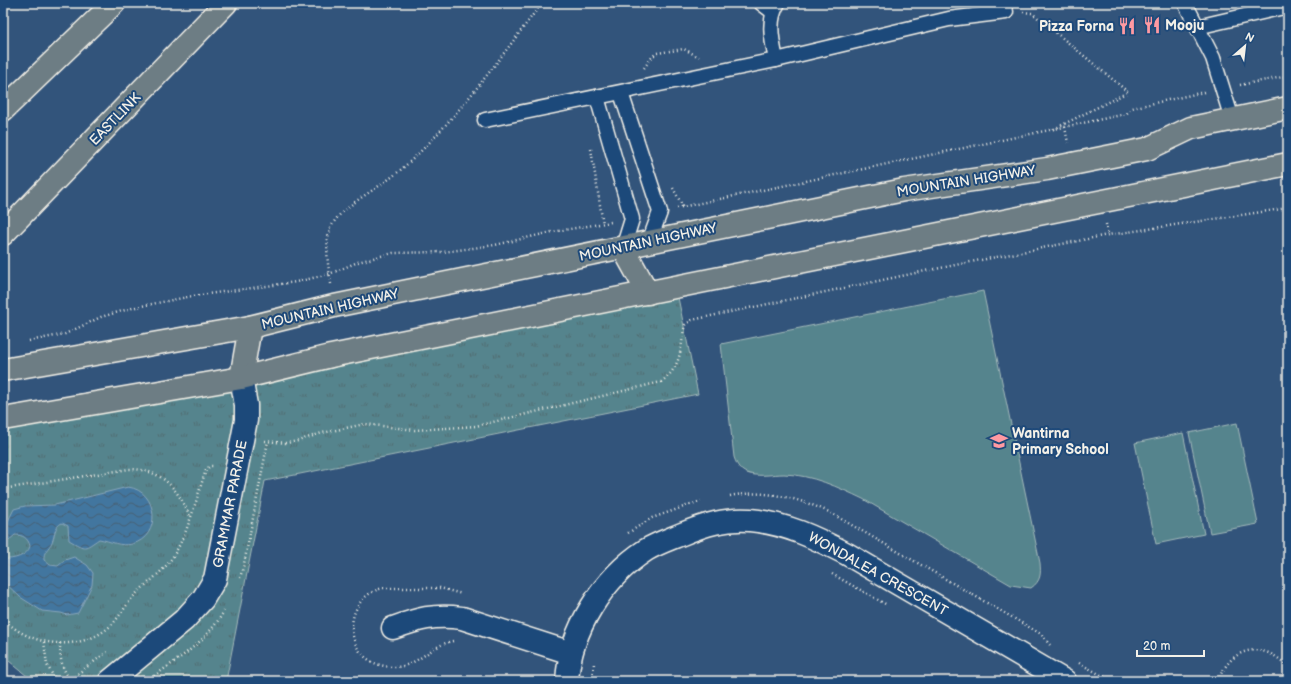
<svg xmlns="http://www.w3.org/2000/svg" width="1291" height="684" font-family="'Balsamiq Sans',sans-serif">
  <defs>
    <pattern id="grass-tufts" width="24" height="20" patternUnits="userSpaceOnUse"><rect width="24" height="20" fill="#55848d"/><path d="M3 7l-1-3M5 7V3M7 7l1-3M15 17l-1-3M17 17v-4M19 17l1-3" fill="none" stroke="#506c71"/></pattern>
    <pattern id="water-waves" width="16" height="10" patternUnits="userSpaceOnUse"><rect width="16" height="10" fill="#42769f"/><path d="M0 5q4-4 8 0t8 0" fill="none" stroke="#465f72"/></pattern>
  </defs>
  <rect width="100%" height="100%" fill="#32547b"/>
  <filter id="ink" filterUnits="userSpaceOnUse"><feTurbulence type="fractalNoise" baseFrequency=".025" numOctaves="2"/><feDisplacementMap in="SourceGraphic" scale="8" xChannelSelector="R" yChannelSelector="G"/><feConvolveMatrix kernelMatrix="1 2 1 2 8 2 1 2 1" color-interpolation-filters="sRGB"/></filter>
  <g filter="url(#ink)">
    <!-- grass -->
    <polygon fill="url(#grass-tufts)" stroke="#a4baba" points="676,288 698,394 265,481 226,681 33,681 3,656 3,419"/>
    <!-- garden -->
    <g fill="#55848d" stroke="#a4baba">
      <path d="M983,291l57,272c1,11 1,18 -9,25l-20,-3 -148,-86c-25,-12 -51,-24 -79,-25 -11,0 -23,3 -34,0 -9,-2 -13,-8 -16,-17l-13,-113z"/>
      <polygon points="1237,423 1258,524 1210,533 1189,433"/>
      <polygon points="1183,433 1204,534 1156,544 1135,443"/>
    </g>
    <!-- water -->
    <path fill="url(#water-waves)" stroke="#89a7bc" d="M128,487c31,4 34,50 4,57 -12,3 -21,-3 -33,-5 -15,10 -13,11 -30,1l-1,-14 -6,-3c-8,3 -7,13 -10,19 -3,7 -9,9 -8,18l6,5 8,1 7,-6 9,-3 13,8 6,8 -1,12 -14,28 -11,2 -6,-2 -19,-2 -22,-14 -17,-16v-22c10,1 25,-3 27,-13 -2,-8 -7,-11 -15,-11l-7,6 -5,-3v-7l11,-22 11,-3 30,-1z"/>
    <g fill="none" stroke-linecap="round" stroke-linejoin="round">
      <!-- lane casing -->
      <g stroke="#f4f1e8" stroke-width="17">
        <g id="lane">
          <polyline points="761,3 773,12"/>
          <polyline points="1185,3 1213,58 1232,119"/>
          <polyline points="1197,27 1288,6"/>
          <polyline points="776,60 949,19 1006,12"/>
          <polyline points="621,93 660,212 649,242"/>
          <polyline points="597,97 632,219 623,248"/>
          <path d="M485,120l291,-60c-4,-20 -9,-39 2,-57"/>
        </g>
      </g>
      <!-- street casing -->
      <g stroke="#f4f1e8" stroke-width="25">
        <g id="street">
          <path d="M393,628c25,-9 41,-14 69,-10l109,35"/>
          <polyline points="110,681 184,620 203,599 215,579 246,420 246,405 241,378"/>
          <path d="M567,681c3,-51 36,-103 79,-131 12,-7 24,-11 36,-16 22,-9 44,-16 68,-14 35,3 66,18 97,34l218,127"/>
        </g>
      </g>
      <!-- primary casing -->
      <g stroke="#f4f1e8" stroke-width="25">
        <g id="primary">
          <polyline points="623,248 648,293"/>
          <polyline points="3,370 250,327 334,306 904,190 1047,169 1147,149 1191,128 1288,108"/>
          <polyline points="241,378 250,327"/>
          <polyline points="3,419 241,378 331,356 1288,164"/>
        </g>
      </g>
      <!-- highway casing -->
      <g stroke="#f4f1e8" stroke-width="25">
        <g id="highway">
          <polyline points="3,110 114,3"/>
          <polyline points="3,234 226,3"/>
        </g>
      </g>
      <!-- path -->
      <g stroke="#f4f1e8" stroke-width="2.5" stroke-dasharray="1 3" stroke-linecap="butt">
        <polyline points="1023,12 1032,13 1128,92"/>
        <polyline points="644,68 653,56 657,53 684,49 699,57"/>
        <polyline points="1240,85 1288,76"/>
        <polyline points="1065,127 1068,143"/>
        <polyline points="1054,129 1128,92"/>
        <polyline points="591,149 603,224"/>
        <polyline points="673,188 683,207"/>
        <polyline points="677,208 1126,114 1132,108 1204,92"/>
        <polyline points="1106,224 1108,235"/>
        <path d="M331,284c-3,-18 -8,-46 3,-62 10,-16 39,-31 55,-43 11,-8 22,-18 32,-28 45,-45 82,-97 121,-148"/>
        <polyline points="29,341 65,334 101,317 136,307 193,296 296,282 329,274 358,262 393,253 443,252 495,245 552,232 611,222"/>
        <path d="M265,441l21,2 12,-2 24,-8 43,-9 50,6 61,-4 185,-44c20,-15 19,-30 23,-53l1,-4 7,-5 238,-50 178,-35 180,-27"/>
        <path d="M3,489l126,-20c33,0 48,19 61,47"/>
        <path d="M730,496c34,-7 68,2 99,16l212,122 9,11"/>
        <polyline points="628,533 652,518 701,501"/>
        <polyline points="832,574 887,605"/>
        <polyline points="240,578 244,564 268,441"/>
        <path d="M3,618c24,27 71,34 101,13 14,-9 20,-25 32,-37 12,-12 26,-21 36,-36 17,-26 24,-59 34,-88l4,-4h5"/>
        <path d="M453,641c-22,4 -36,26 -58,26 -54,0 -56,-69 -12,-79h57l22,6"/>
        <polyline points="44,642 47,665 56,681"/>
        <path d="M60,643c0,14 1,25 10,36"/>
        <polyline points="1079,663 1112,681"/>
        <path d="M154,676c26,-18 54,-36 70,-65"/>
        <polyline points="68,681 107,652"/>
        <polyline points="593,681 594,662"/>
        <path d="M1218,681c13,-35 45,-41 70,-14"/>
      </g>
      <!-- lane -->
      <use href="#lane" stroke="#1f4a7a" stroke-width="14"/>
      <!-- street -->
      <use href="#street" stroke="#1f4a7a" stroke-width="22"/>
      <!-- primary -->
      <use href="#primary" stroke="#6d7d84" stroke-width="22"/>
      <!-- highway -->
      <use href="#highway" stroke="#6d7d84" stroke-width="22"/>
    </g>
  </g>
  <!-- icons -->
  <defs>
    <g id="restaurant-bare" transform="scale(1.38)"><path d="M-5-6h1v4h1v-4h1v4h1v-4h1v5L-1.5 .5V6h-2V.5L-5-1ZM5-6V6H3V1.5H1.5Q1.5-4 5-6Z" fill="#ff9aa2" stroke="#1f4a7a" stroke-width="2.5" paint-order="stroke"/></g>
    <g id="school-bare" transform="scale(1.38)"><path d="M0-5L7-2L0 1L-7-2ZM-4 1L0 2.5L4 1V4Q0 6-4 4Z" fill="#ff9aa2" stroke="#1f4a7a" stroke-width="2.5" paint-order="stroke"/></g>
  </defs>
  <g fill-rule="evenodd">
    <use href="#restaurant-bare" x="1152" y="25"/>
    <use href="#restaurant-bare" x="1127" y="26"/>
    <use href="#school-bare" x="999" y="441"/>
  </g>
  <g text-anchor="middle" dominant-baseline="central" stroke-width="4" stroke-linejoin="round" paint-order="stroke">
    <!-- poi labels -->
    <g font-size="14" font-weight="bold" fill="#f4f1e8" stroke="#1f4a7a" text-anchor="start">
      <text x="1165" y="25">Mooju</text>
      <text x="1114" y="26" text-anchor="end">Pizza Forna</text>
      <text x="1012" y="433">Wantirna<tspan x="1012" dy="16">Primary School</tspan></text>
    </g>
    <!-- street labels -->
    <g font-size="14" fill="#f4f1e8" stroke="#1f4a7a">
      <text transform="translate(115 119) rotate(-46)">EASTLINK</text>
      <text transform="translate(966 181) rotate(-9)">MOUNTAIN HIGHWAY</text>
      <text transform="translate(648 242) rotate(-12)">MOUNTAIN HIGHWAY</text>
      <text transform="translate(330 309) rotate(-13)">MOUNTAIN HIGHWAY</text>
      <text transform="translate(230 504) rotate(-79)">GRAMMAR PARADE</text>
      <text transform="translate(878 574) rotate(29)">WONDALEA CRESCENT</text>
    </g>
  </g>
  <!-- margin -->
  <rect width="1291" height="684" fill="none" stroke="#1f4a7a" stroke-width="16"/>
  <rect x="8" y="8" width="1275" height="668" fill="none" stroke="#f4f1e8" stroke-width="1.5" filter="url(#ink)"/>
  <!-- north arrow -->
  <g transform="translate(1245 46) rotate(28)" stroke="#1f4a7a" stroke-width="3" paint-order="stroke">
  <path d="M0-3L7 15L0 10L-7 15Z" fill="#f4f1e8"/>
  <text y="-6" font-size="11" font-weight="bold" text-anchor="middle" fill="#f4f1e8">N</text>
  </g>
  <!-- scale -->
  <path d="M1137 650v6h67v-6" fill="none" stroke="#f4f1e8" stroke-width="2"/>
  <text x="1143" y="650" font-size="12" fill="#f4f1e8" stroke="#1f4a7a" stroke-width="3" paint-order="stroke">20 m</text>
</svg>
